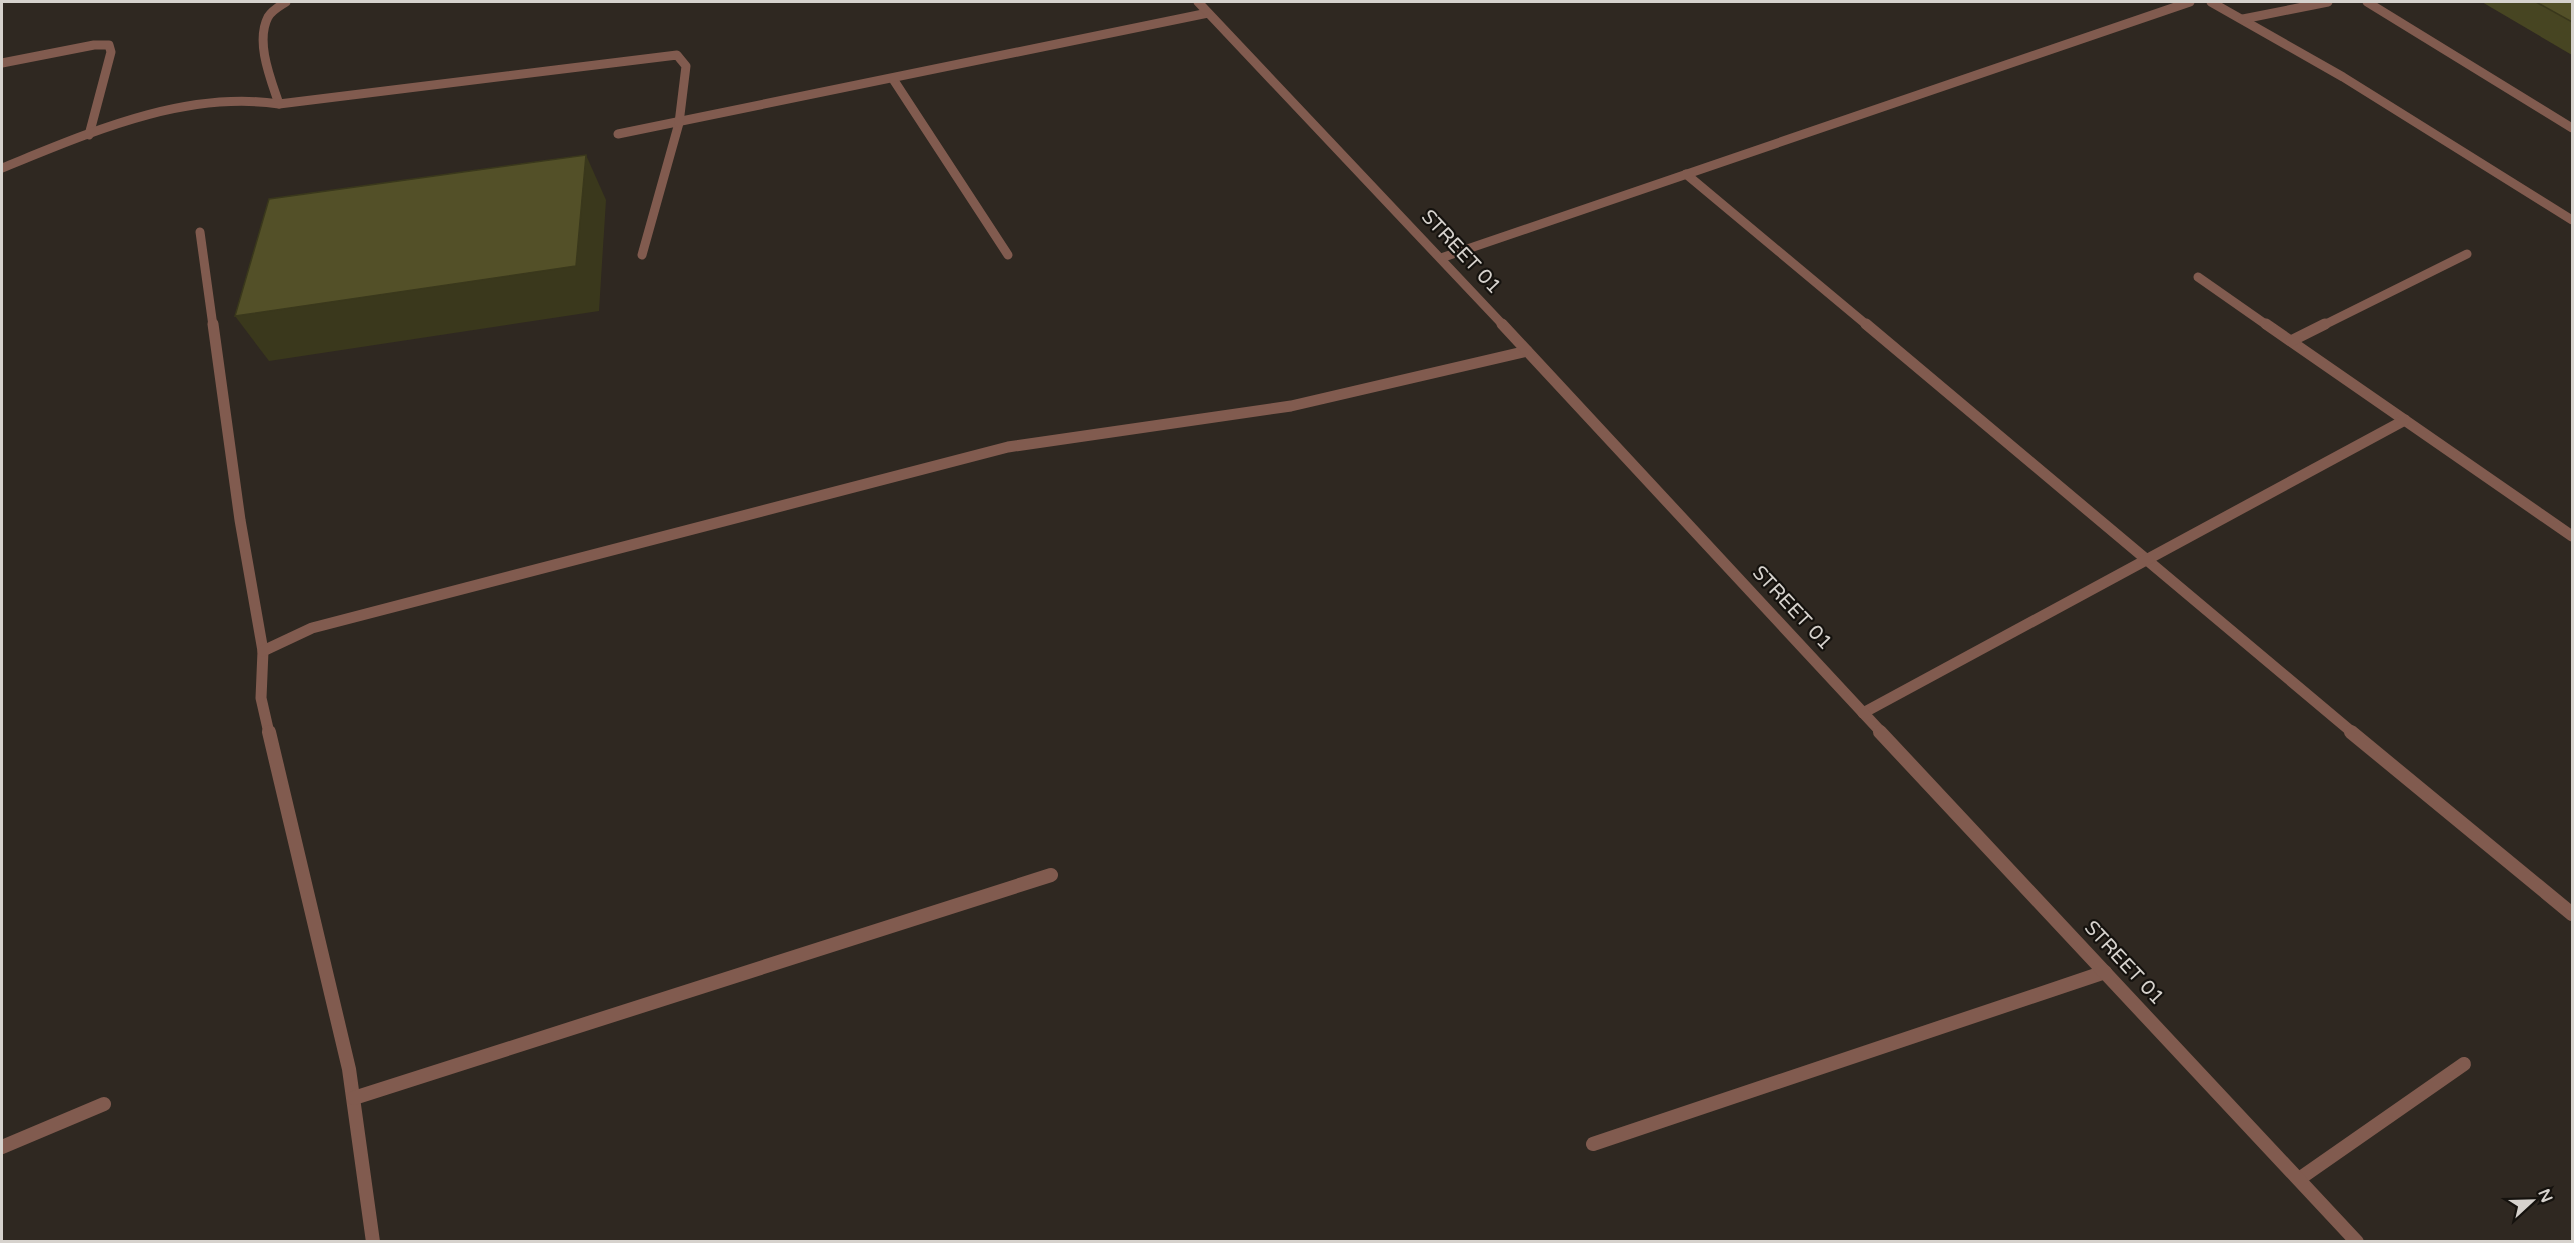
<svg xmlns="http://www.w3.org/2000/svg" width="2574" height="1243" font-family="'Varela Round',sans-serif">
  <rect width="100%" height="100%" fill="#2f2821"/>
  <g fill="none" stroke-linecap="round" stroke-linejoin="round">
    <!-- service-far1 -->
    <polyline stroke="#815b4f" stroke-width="9" points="642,255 679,123"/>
    <!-- service -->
    <polyline stroke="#815b4f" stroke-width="14" points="1593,1144 2105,972"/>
    <!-- minor-far2 -->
    <g stroke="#815b4f" stroke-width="9">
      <polyline points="2211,2 2343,77 2572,220"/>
      <polyline points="2367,2 2572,128"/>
      <polyline points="2243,19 2328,2"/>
      <polyline points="2,63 94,45 109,45 111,52 89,135"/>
      <polyline points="893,79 1008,255"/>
      <path d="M279,104c-8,-24 -24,-62 -11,-87 4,-7 12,-11 18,-15"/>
      <polyline points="618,134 1208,13"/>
      <path d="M2,168c87,-35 182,-78 277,-64l398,-49 9,11 -7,57"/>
      <polyline points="1686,174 1868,326"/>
      <polyline points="200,232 213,326"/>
      <polyline points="1441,258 2190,2"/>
      <polyline points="2198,277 2268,326"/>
      <polyline points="2322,326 2467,254"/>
    </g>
    <!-- minor-far1 -->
    <g stroke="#815b4f" stroke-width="11">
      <polyline points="213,324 240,520 263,651 261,698 269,733"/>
      <polyline points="1866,324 2353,733"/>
      <polyline points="2266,324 2572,536"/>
      <polyline points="2291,341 2325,324"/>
      <polyline points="263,651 312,628 1008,447 1291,406 1527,351"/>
      <polyline points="1863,713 2405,420"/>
    </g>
    <!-- minor -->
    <g stroke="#815b4f" stroke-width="14">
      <polyline points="269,732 349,1069 373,1242"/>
      <polyline points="2351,732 2572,914"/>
      <polyline points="354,1098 1051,875"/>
      <polyline points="2,1147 104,1104"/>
      <polyline points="2299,1179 2464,1064"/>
    </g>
    <!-- tertiary-far2 -->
    <polyline stroke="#815b4f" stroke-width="9" points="1198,2 1504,326"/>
    <!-- tertiary-far1 -->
    <polyline stroke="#815b4f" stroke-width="11" points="1502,324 1882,733"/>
    <!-- tertiary -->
    <polyline stroke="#815b4f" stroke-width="14" points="1880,732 2357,1242"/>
  </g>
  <!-- wall -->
  <polygon fill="#474522" points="2482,2 2572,2 2572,55"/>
  <!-- shaded-wall -->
  <polygon fill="#3a381c" points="586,155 606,200 599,311 269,361 235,316"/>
  <!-- building -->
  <g fill="#535028" stroke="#3a381c" stroke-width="1.5">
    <polygon points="2536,2 2572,2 2572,22"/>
    <polygon points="586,155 576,266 235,316 269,199"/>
  </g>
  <g text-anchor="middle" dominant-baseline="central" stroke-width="4.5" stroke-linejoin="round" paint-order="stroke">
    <!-- street labels -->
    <g font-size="20" fill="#d6d2cd" stroke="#15120e">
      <text transform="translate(1461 252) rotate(47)">STREET 01</text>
      <text transform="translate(1792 608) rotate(47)">STREET 01</text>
      <text transform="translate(2124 963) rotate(47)">STREET 01</text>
    </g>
  </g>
  <!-- border -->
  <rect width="2574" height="1243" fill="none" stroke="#d6d2cd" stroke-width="6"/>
  <!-- north arrow -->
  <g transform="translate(2532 1201) rotate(68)" stroke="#15120e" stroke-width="4.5" paint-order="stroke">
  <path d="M0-4.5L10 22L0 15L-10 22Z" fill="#d6d2cd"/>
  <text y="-9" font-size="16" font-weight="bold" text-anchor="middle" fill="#d6d2cd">N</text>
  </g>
</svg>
